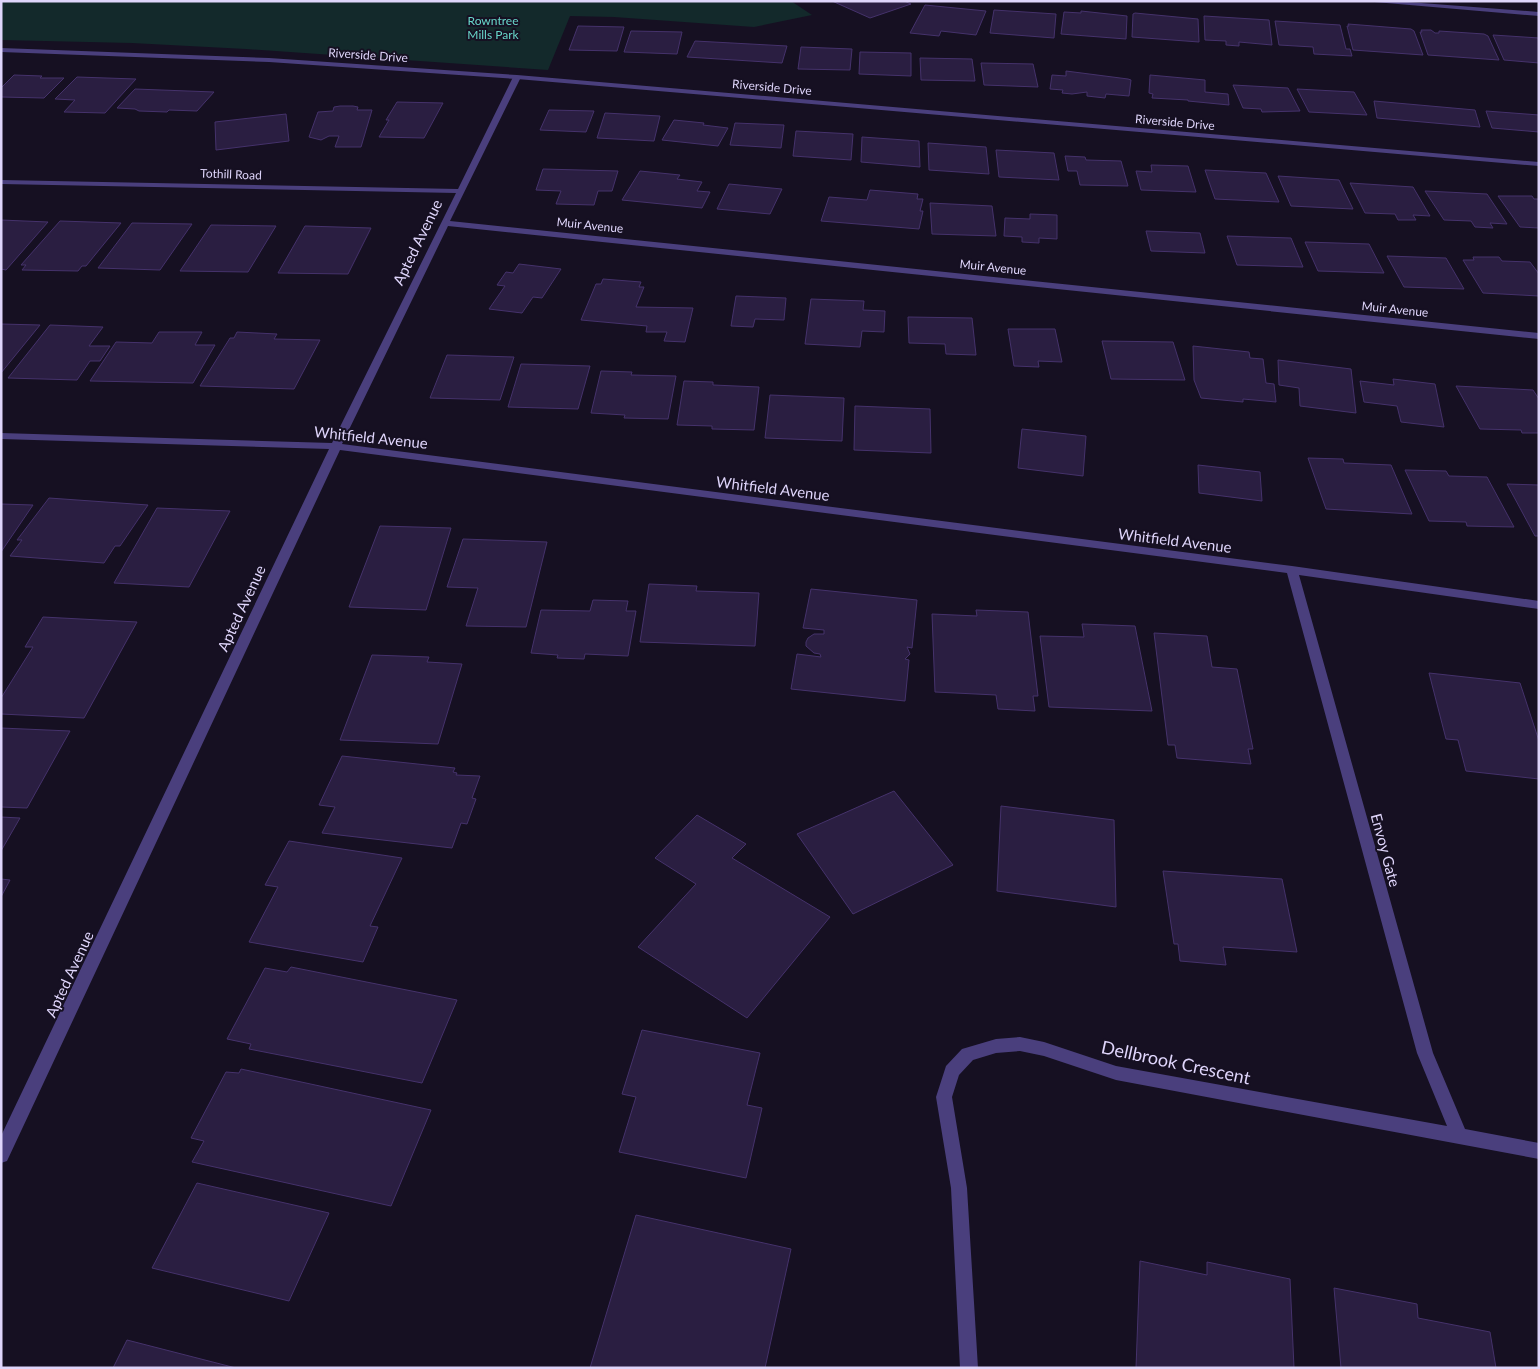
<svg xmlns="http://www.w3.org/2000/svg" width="1540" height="1369" font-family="Lato,sans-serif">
  <rect width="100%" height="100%" fill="#161022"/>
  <!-- green -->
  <polygon fill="#13292b" points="1,1 791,1 812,15 754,27 614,17 570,16 548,70 246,49 132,43 1,40"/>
  <!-- building -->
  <g fill="#2a1e41" stroke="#45326b">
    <polygon points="832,1 904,1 911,4 870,18"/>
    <polygon points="925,5 986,11 976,35 941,31 939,36 910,33"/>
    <polygon points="994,10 1056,14 1054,38 990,33"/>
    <polygon points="1081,11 1127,16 1126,39 1061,34 1064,12 1081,13"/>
    <polygon points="1135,13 1198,19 1199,42 1132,37 1133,14"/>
    <polygon points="1204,16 1269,20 1272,45 1239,42 1239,46 1226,45 1226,41 1205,40"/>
    <polygon points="1275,21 1340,25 1346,49 1350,49 1352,56 1314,54 1313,47 1279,45"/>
    <polygon points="1348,24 1411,29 1414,31 1423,55 1353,50 1347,26 1349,26"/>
    <polygon points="578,26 624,27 617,51 569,50"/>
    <polygon points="1421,30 1431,30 1435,33 1439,33 1439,31 1484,34 1488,36 1499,60 1428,55 1420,32 1422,32"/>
    <polygon points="631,31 682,32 677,54 624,52"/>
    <polygon points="1493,35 1539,38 1539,63 1504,60"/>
    <polygon points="695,41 787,46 782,63 687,57"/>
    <polygon points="801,47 852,49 850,70 798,69"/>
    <polygon points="860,52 911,53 911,76 859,74"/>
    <polygon points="920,58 972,59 975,81 921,80"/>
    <polygon points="981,63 1033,64 1038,87 984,85"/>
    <polygon points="1066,71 1128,79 1131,80 1129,96 1106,94 1105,98 1087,96 1087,92 1072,94 1062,93 1063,90 1050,89 1052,75 1066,76"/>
    <polygon points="14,75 42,76 40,78 64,78 44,98 1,97 1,88"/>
    <polygon points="1150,75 1205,80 1205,92 1228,94 1229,105 1188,101 1188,100 1152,98 1153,94 1149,93"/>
    <polygon points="77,77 136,79 105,113 64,112 75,100 55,99"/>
    <polygon points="1233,85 1288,88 1300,111 1262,112 1261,109 1243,108"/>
    <polygon points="135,89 214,92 197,111 169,110 167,112 139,111 135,109 117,108"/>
    <polygon points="1297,89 1354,92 1367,115 1309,112"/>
    <polygon points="1374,101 1475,110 1480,127 1377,118"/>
    <polygon points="397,102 443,103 424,138 379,137 389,120 386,120"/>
    <polygon points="340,106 353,106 358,107 357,110 372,110 361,147 335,147 339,136 329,136 321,140 309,137 318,112 333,111 334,107"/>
    <polygon points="549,110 594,111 586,132 540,130"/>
    <polygon points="1486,111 1539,115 1539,132 1492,128"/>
    <polygon points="605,113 660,116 654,141 597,138"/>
    <polygon points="286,114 289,141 216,150 215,122"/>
    <polygon points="674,120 704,123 703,125 728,128 718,146 662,140"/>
    <polygon points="735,123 784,125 781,148 730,145"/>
    <polygon points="796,131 853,134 851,160 793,156"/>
    <polygon points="862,137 919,141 920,167 861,162"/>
    <polygon points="928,143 986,147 989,174 929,170"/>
    <polygon points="996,150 1054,153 1059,180 999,177"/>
    <polygon points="1065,156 1085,157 1086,160 1121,161 1128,186 1080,185 1077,171 1068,171"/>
    <polygon points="1151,165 1188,166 1196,192 1141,190 1136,171 1152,172"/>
    <polygon points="543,169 618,171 612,191 598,191 594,205 556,204 561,191 536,190"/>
    <polygon points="1205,170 1266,173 1279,202 1215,199"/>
    <polygon points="640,171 680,175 677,179 702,182 697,191 710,192 702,208 622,200"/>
    <polygon points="1278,176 1339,180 1353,209 1291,206"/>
    <polygon points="1350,183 1413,187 1430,216 1413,215 1416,220 1398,220 1395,214 1365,213"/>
    <polygon points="729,184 782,189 770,214 717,209"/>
    <polygon points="870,190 918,194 917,199 923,199 920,211 923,211 919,229 821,221 829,197 867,200"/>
    <polygon points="1425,191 1487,194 1507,224 1490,223 1493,228 1475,227 1471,221 1444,220"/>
    <polygon points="1498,196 1532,196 1534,199 1539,199 1539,228 1520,227"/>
    <polygon points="930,203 992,206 996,236 932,234"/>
    <polygon points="1030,214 1057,215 1057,239 1039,238 1039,243 1022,242 1022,237 1004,236 1005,218 1030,219"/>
    <polygon points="1,220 48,222 6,270 1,269"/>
    <polygon points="60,221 121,223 86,266 82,266 78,271 22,270 26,265 21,265"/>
    <polygon points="132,223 192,224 160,270 98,268"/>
    <polygon points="211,225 276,226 248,272 180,271"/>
    <polygon points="305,226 371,228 348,274 278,273"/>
    <polygon points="1146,231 1200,233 1205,253 1151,251"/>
    <polygon points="1227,236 1291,238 1303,267 1237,265"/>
    <polygon points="1305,242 1369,244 1384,273 1318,271"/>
    <polygon points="1387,256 1446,258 1464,289 1404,287"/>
    <polygon points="1473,257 1499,257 1502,261 1530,262 1539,274 1539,296 1483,293 1463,260 1474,260"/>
    <polygon points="519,264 561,269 542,298 533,297 522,313 489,309 505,286 497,285 506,272 513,273"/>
    <polygon points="603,279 641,282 639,287 644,287 636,307 693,308 685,342 664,341 667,332 646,332 647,326 581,320 596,284 601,284"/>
    <polygon points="736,296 786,298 784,320 755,319 753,327 731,326"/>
    <polygon points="811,299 864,301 863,310 885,311 884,332 862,331 860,347 805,344"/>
    <polygon points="908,317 972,318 976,355 946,354 945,344 909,343"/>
    <polygon points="1,324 40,325 1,373"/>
    <polygon points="50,325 103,327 89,346 110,346 100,361 90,361 77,380 8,378"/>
    <polygon points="1008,329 1055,329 1062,362 1038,361 1039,367 1014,366"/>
    <polygon points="159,332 202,332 195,345 215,345 193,383 90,381 116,342 152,343"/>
    <polygon points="237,332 277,334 274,339 320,340 294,389 200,386 230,338 234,338"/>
    <polygon points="1102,341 1173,342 1185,380 1111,379"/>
    <polygon points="1193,346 1249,352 1250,358 1263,359 1266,383 1274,384 1276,402 1243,399 1243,402 1201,398 1194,380"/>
    <polygon points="447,355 514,357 500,400 430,398"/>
    <polygon points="1278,360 1351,369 1356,413 1300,406 1299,388 1279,385"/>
    <polygon points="521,364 590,366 578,409 508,407"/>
    <polygon points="601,371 632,372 631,375 676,376 668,419 624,418 625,415 591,413"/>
    <polygon points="1393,379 1435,384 1444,427 1401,422 1397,406 1364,402 1360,381 1394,385"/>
    <polygon points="684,381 713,382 713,385 759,387 754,430 712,429 712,426 677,425"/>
    <polygon points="1456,386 1533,390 1539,399 1539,433 1522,433 1521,430 1480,429"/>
    <polygon points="770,395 844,398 842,441 765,438"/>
    <polygon points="855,406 930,409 931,453 854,450"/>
    <polygon points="1022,429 1086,436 1083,476 1018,468"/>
    <polygon points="1308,458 1343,459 1344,463 1391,465 1412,514 1326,509"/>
    <polygon points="1198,465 1260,472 1262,501 1199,493"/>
    <polygon points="1405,470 1446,471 1449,476 1487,477 1514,527 1467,526 1466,522 1429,521"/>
    <polygon points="1507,484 1539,485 1539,536 1535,536"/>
    <polygon points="49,498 148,505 120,546 115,546 104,563 10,556 22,540 17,540"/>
    <polygon points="1,504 33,505 1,552"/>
    <polygon points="157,508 230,511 189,587 114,583"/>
    <polygon points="380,526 451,528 426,610 349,607"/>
    <polygon points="463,539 547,542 526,627 466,626 478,588 447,587"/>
    <polygon points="649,584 697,586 696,591 759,593 755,646 640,642"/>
    <polygon points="811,589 917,600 912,648 907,647 910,654 905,659 909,660 905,701 791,689 797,654 821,657 820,654 814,653 806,646 806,642 808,638 814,634 824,634 824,630 803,628"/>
    <polygon points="593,600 628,601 626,611 636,611 628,656 585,654 584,659 557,658 558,655 531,653 541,610 590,611"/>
    <polygon points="976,610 1028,612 1038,696 1033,696 1035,711 998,709 996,695 935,692 932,614 977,616"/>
    <polygon points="43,617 137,622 84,718 1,714 1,698 33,647 25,647"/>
    <polygon points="1082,624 1135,626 1152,711 1049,707 1040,636 1084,637"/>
    <polygon points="1154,633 1207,636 1212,667 1237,669 1253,749 1248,749 1251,764 1177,758 1175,745 1168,745"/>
    <polygon points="372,655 429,657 427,662 462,664 438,744 340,740"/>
    <polygon points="1429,673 1520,683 1539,741 1539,779 1466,771 1458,740 1446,739"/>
    <polygon points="1,728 70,731 27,808 1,807"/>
    <polygon points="342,756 455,768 453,772 457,773 456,775 480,776 472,798 476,799 467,824 461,823 452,848 322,833 335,807 319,805"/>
    <polygon points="894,791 953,865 853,914 797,834"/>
    <polygon points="1001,806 1114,820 1116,907 997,891"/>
    <polygon points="697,815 746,844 732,858 830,917 747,1018 638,947 696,884 655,858"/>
    <polygon points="1,817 20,818 1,851"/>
    <polygon points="289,841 402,858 370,926 378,927 363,962 249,942 278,887 265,885"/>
    <polygon points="1163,871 1282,879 1297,952 1223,947 1226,965 1180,961 1178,944 1174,944"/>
    <polygon points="1,879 10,880 1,897"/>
    <polygon points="291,967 457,1000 422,1083 249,1049 251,1044 227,1039 265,968 287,972"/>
    <polygon points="642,1030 760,1053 747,1105 762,1108 746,1178 619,1152 636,1097 622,1094"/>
    <polygon points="241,1069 431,1110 391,1206 192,1162 204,1141 191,1138 226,1072 239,1073"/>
    <polygon points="197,1183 329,1213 289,1301 152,1268"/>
    <polygon points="636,1215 791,1249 765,1368 590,1368"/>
    <polygon points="1140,1261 1207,1275 1207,1262 1290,1279 1294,1368 1136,1368"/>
    <polygon points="1334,1288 1417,1304 1418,1318 1490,1332 1496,1368 1341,1368"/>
    <polygon points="127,1340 236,1368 113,1368"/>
  </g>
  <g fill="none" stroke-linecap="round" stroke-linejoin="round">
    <!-- minor -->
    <g fill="#4a3f7d" fill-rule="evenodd">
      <polygon points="1363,1 1395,1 1539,12 1539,16"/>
      <polygon points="514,75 521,77 450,221 1539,333 1539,339 448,226 342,444 1292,566 1539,601 1539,609 1299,575 1433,1053 1465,1129 1539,1143 1539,1159 1116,1080 1044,1056 1020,1051 996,1053 973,1060 959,1075 952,1097 967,1188 978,1368 960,1368 951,1188 936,1097 946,1066 962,1049 996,1039 1020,1037 1044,1042 1116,1066 1447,1126 1417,1053 1287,573 340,450 7,1161 1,1163 1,1136 329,449 1,439 1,433 332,443 456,193 1,184 1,180 458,189"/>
    </g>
    <!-- tertiary -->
    <polygon fill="#4a3f7d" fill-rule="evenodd" points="1,48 269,58 517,75 1539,162 1539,166 517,79 269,62 1,52"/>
  </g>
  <g text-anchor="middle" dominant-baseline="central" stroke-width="4" stroke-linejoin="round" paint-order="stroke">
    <!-- far-park labels -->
    <g font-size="12" fill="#67d5c9" stroke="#161022">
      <text x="493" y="20">Rowntree<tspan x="493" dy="14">Mills Park</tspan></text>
    </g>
    <!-- far-street labels -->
    <g font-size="12" fill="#dfd5fb" stroke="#161022">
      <text transform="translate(368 55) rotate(4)">Riverside Drive</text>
      <text transform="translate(772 87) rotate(5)">Riverside Drive</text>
      <text transform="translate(1175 122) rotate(5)">Riverside Drive</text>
      <text transform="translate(231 174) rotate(2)">Tothill Road</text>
      <text transform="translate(590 225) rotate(6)">Muir Avenue</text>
      <text transform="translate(993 267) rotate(6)">Muir Avenue</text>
      <text transform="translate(1395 309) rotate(6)">Muir Avenue</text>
    </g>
    <!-- street labels -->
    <g font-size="15" fill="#dfd5fb" stroke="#161022">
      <text transform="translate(417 242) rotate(-64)">Apted Avenue</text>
      <text transform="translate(371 437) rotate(6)">Whitfield Avenue</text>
      <text transform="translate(773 488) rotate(7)">Whitfield Avenue</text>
      <text transform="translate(1175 540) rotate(7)">Whitfield Avenue</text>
      <text transform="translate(241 608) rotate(-65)">Apted Avenue</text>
      <text transform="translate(1386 850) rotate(75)">Envoy Gate</text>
      <text transform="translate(69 974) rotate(-65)">Apted Avenue</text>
    </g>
    <!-- near-street labels -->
    <g font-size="18" fill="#dfd5fb" stroke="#161022">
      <text transform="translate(1176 1062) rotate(12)">Dellbrook Crescent</text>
    </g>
  </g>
  <!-- border -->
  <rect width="1540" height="1369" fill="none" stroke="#dfd5fb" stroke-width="5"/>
</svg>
